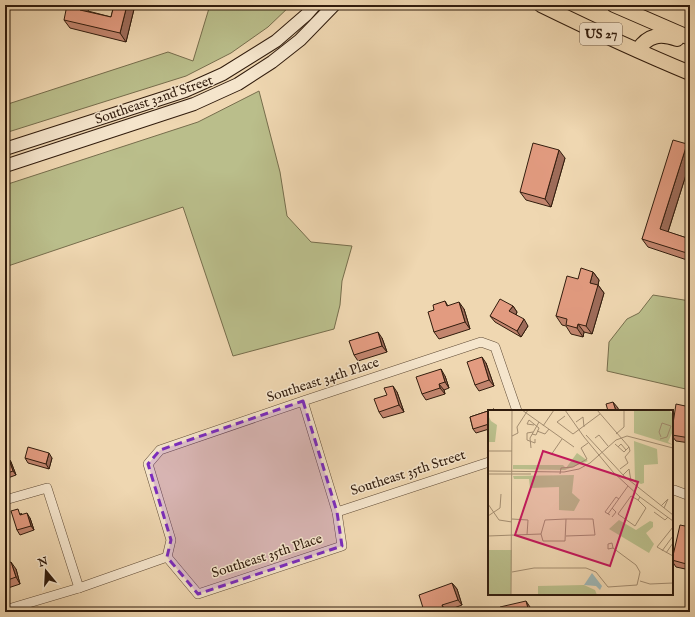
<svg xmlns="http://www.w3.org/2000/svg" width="695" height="617" font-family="'IM FELL English',serif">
  <rect width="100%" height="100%" fill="#efd7b1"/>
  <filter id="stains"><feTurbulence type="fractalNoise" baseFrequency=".005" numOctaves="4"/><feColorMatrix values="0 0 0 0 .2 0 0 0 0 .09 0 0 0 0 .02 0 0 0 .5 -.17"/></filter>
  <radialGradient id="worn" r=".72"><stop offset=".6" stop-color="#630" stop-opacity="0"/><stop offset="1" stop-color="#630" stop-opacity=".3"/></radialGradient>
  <!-- green -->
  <g fill="#babe8b" stroke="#766d4c">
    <polygon points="210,5 291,5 268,27 231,53 186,76 5,133 5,105 168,52 193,61"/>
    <polygon points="259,91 280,172 287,216 311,242 352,246 342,281 340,305 334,329 233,356 183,207 5,267 5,185 198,122"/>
    <polygon points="653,295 690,301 690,390 607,371 609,342 627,319 639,313"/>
  </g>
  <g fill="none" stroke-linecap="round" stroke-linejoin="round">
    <!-- minor casing -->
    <g stroke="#604b36" stroke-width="10">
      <g id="minor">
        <polyline points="303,401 337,512 342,546 198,594 167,557 171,540 148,464 160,450 303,401 481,342 495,347 517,411"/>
        <polyline points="674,490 690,496"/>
        <polyline points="5,500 47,488 79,588"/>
        <polyline points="337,512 489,462"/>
        <polyline points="5,610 79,588 167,557"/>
      </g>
    </g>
    <!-- secondary casing -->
    <g stroke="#311c0d" stroke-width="14">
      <g id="secondary">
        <polyline points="5,149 117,113 185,91 223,74 276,41 306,15 315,5"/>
        <polyline points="5,166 194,104 238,84 272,62 300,40 334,5"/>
      </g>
    </g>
    <!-- trunk casing -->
    <g stroke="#311c0d" stroke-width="16">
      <g id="trunk">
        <path d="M541,5c49,24 98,47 149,68"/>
        <polyline points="614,5 690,38"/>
        <path d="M638,50c10,-15 22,-17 39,-11"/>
      </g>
    </g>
    <!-- minor -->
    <use href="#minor" stroke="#f5e5cc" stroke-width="9"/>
    <!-- secondary -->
    <use href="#secondary" stroke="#f5e5cc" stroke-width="12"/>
    <!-- trunk -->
    <use href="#trunk" stroke="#efd7b1" stroke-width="14"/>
  </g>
  <!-- wall -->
  <g fill="#c2856e" stroke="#311c0d">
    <polygon points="114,5 135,5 126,42 70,28 64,20 88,11 111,17"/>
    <polygon points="690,148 690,162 668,232 690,239 690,261 648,247 642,239"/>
    <polygon points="565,158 551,207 526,200 520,192"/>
    <polygon points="593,272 599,280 598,285 604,293 592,334 584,332 583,337 571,334 566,326 562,325 556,316 578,279"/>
    <polygon points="445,301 448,306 464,309 470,329 439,339 434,332 434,310"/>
    <polygon points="513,306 517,312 516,315 528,326 521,337 495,322 490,316"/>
    <polygon points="382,338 387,352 358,361 354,355"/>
    <polygon points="486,363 494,386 479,391 475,385"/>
    <polygon points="445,376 449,388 444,390 445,394 426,400 422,394"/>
    <polygon points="397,392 404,412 383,418 379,412"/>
    <polygon points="690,407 690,443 676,441 672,436 672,430"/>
    <polygon points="494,409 495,411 489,411 489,429 476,433 473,429 470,417"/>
    <polygon points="8,457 11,462 16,475 5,479 5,458"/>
    <polygon points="25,458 52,458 49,469 28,463"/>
    <polygon points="21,513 22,515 30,518 34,530 20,535 17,530"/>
    <polygon points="690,527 690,570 676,567 672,561 672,558"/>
    <polygon points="5,563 6,564 16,569 20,584 5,589"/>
    <polygon points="452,583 457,589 462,605 446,611 446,612 425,612 424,611"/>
  </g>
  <!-- shaded-wall -->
  <g fill="#9e6c5a" stroke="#311c0d">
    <polygon points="81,5 90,5 86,18 80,10"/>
    <polygon points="127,5 135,5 126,42 120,33"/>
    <polygon points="687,144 690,148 690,162 666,238 660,229"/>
    <polygon points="559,150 565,158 551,207 545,199"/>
    <polygon points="593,272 599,280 598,285 604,293 592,334 586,326 590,283"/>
    <polygon points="459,302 464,309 470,329 465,322"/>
    <polygon points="513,306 517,312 514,318 509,311"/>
    <polygon points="524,319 528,326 521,337 517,331"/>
    <polygon points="578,324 584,332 583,337 577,328"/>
    <polygon points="378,332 382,338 387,352 382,346"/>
    <polygon points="482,357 486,363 494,386 489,380"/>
    <polygon points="441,369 445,376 449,388 445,382"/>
    <polygon points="439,384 444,390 445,394 440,388"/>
    <polygon points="393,386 397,392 404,412 399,405"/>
    <polygon points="613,402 618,408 619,411 616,411"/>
    <polygon points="49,453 52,458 49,469 46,464"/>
    <polygon points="8,457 11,462 16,475 13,471"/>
    <polygon points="27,513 30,518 34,530 31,526"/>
    <polygon points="11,562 16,569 20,584 16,577"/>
    <polygon points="452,583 457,589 462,605 458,600"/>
    <polygon points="526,601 530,607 532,612 529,612"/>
    <polygon points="442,605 446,611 446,612 444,612"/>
  </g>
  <!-- building -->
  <g fill="#e29b80" stroke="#311c0d">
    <polygon points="67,5 81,5 80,10 111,17 114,5 127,5 120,33 64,20"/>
    <polygon points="673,140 687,144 660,229 690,239 690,254 642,239"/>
    <polygon points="533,143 559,150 545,199 520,192"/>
    <polygon points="581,268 593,272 590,283 598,285 586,326 578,324 577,328 566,325 567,319 556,316 567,276 578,279"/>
    <polygon points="500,299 513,306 509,311 524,319 517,331 490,316"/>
    <polygon points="445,301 447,306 459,302 465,322 434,332 428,312 434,310 433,305"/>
    <polygon points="378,332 382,346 354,355 349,341"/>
    <polygon points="482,357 489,380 475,385 467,362"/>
    <polygon points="441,369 445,382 439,384 440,388 422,394 416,377"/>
    <polygon points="393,386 399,405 379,412 374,399 387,395 384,388"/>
    <polygon points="613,402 616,411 608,411 606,404"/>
    <polygon points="676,404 690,407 689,413 690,413 690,438 672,435 672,430"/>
    <polygon points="494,409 494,411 489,411 489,424 473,429 470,417"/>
    <polygon points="28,447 49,453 46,464 25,458"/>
    <polygon points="8,457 13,471 5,474 5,458"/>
    <polygon points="18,509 20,515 27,513 31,526 17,530 11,511"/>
    <polygon points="680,525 690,527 690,565 672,560"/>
    <polygon points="11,562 16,577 5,581 5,564"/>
    <polygon points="452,583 458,600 442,605 444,612 431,612 430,609 424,611 419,595"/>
    <polygon points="526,601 529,612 501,612 500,607"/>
  </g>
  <!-- marked area -->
  <path fill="#7b2cbf" fill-opacity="0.2" stroke="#7b2cbf" stroke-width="3" stroke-dasharray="8 5" stroke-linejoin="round" d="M303,401l34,111 5,34 -144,48 -31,-37 4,-17 -23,-76 12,-14z"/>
  <g text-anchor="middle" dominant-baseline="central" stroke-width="3" stroke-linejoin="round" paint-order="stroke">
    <!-- shield labels -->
    <rect fill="#f5e5cc" stroke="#6c5846" stroke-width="1" x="580" y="23" width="42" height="22" rx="3"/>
    <g font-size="13" font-weight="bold" fill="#311c0d">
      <text x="601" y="34">US 27</text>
    </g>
    <!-- street labels -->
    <g font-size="14" fill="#311c0d" stroke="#f5e5cc">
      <text transform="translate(154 100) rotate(-19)">Southeast 32nd Street</text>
      <text transform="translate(323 380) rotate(-18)">Southeast 34th Place</text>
      <text transform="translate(408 473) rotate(-18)">Southeast 35th Street</text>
      <text transform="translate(267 556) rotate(-18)">Southeast 35th Place</text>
    </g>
  </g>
  <!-- overview -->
  <g transform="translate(488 410)">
    <rect width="185" height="185" fill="#efd7b1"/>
    <path d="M146,0h35l4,5v16l-5,11 5,3 -39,-12zM0,5l3,6 6,4 -2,17h-7zM146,31l23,8 1,15 -14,1v18l-3,1 -6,-3zM89,43l11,8 -23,9 -52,-1v-4h50l3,3zM86,65l-2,18 8,7 -6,11 -15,-1v-23l-29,1 -1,-9h-15l-1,-3zM131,110l17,10 14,-9 3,1v5l-7,6 8,11 -5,9 -40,-24zM0,134v6h24l-1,45h-23zM96,175l11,5 2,5h-59v-9z" fill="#babe8b"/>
    <path d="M104,163l10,13 -2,4 -4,-4 -12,-1z" fill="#9eb7b6"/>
    <path fill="none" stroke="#a38c6f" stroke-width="1" d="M34,0l52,37M77,0l19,27 29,35 27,25 33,24M109,0l32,37 -5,5 -9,-8M77,6l-8,6 16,12 27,-20M88,12l7,-5 1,10M55,16l11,-16M29,17l11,-17M49,21l8,3 4,-5M45,22l-6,1v7l8,3v-4M44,24l4,1 3,-7 -10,-8 -2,4 7,1M128,24l8,-7v-17M98,25l38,41 49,39M24,26l6,-3 -1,-6M107,28l4,-3 9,11M172,29l7,-2 4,-11 -9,-3 -3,9 2,5M130,37l3,-3 5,6M43,38l-1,-10 9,-16M0,41h24M63,45l11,-16M132,59l8,-6 -3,-6 5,-6 -1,-4M0,61l76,1 15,-3 11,-6 26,-23 11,-4 46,12M0,64h43M72,64l1,-6 12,-1 14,-8 -6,-11 7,-5M135,65l6,-6 2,12M150,90l8,8 -11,18 -17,-12 13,-18 7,4 2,-3M0,94l11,16 13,2M173,96l7,-7 -4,9M166,102l11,8 3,-3M120,104l20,-28M122,105l-5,-3 11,-15 3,2M0,106l12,-8 1,-14M124,107l4,-5 -4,-4M24,109l16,1 -1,15M185,117l-16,20 16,9M0,126l53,-2M78,126l29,-1 -2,-16h-27l-21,1 -4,14 2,7h22l1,-22M174,141l11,-15M178,143l7,-10M24,162l22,-4h52l10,4 12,15 29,-2 3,-13 -4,-7 -23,-17 -1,-5 -4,1v5l5,-1M152,171l10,3 23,-1M23,185l1,-185"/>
    <path fill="#c2185b" fill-opacity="0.15" stroke="#c2185b" stroke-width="2" d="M55,41l95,31 -28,84 -95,-31z"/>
    <rect width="185" height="185" fill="none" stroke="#311c0d" stroke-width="2"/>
  </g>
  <!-- margin -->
  <rect width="695" height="617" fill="none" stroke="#efd7b1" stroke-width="20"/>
  <rect x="6" y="6" width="683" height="605" fill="none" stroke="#311c0d" stroke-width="2"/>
  <rect x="10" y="10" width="675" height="597" fill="none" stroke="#311c0d"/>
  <!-- north arrow -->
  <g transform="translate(46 571) rotate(342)" stroke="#f5e5cc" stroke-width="3" paint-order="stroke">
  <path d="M0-3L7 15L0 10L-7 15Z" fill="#311c0d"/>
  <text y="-6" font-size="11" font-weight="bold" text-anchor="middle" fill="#311c0d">N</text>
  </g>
  <rect width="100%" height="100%" filter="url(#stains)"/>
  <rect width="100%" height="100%" fill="url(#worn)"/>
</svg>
